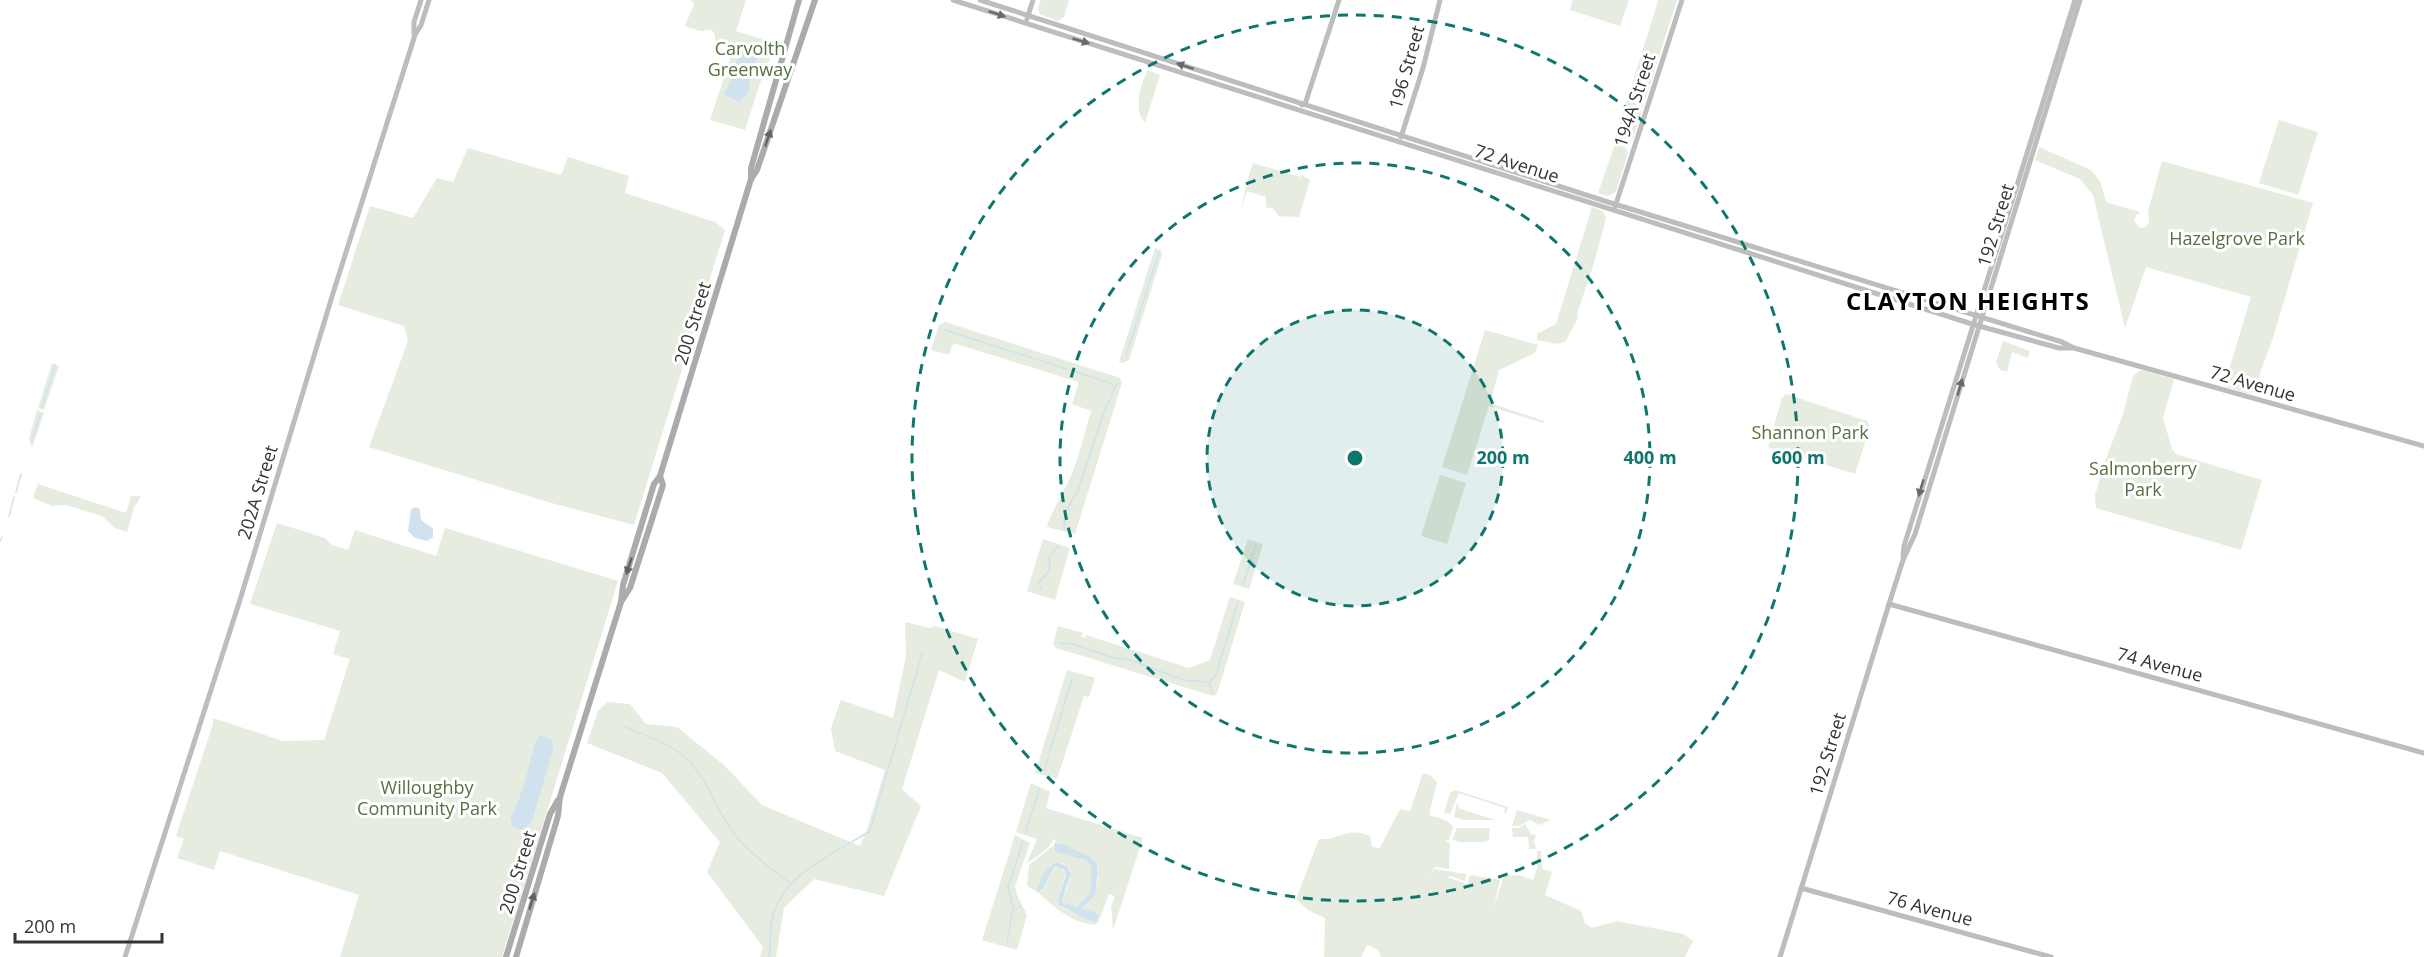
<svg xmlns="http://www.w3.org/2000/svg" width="2424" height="957" font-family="'Open Sans',sans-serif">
  <rect width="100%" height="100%" fill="#fff"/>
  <!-- green -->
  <g fill="#e6ecdf">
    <polygon points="691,0 746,0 736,31 776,43 759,86 745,130 710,120 732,53 731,46 715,41 715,35 712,30 700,31 685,26 694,4"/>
    <polygon points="1041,0 1069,0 1064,17 1058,21 1040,14 1038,8"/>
    <polygon points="1573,0 1629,0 1620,26 1570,10"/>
    <polygon points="1656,0 1677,0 1633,138 1626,142 1616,138 1619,126 1658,1"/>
    <path d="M1148,70l12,5 -15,48c-12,-12 -5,-39 3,-53z"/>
    <polygon points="2279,120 2318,132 2298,195 2259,183"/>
    <polygon points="1615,144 1625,147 1628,153 1616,192 1608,196 1598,193"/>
    <polygon points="2039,147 2091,170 2100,181 2106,202 2140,212 2136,215 2134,221 2140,228 2146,227 2149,223 2148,211 2162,161 2313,203 2272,341 2253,392 2246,393 2224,386 2251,297 2146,267 2125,328 2093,195 2080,179 2035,160"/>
    <polygon points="468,148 561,175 568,157 629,176 625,193 715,222 725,230 634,525 548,502 369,447 408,341 404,326 338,305 370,206 413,218 437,178 453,182"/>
    <polygon points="1253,163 1301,177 1302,175 1310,180 1299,217 1278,216 1274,209 1266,207 1266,197 1247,191 1241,209 1246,187 1248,187 1246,184"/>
    <polygon points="1592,207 1603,211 1606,218 1594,263 1577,314 1578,318 1565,342 1557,344 1537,340 1537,334 1556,324"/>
    <polygon points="1155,248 1161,250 1162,255 1129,360 1123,363 1119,362"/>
    <path d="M945,322l175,56 2,5 -47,151 -28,-7c4,-14 10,-23 16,-35 14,-24 20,-54 28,-81l-19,-7 7,-22 -126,-39 -4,12 -18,-5 8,-25z"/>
    <polygon points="1485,330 1538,345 1535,353 1499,370 1490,403 1544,421 1543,423 1489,406 1467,475 1442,467"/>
    <polygon points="2003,341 2030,351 2028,358 2012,352 2007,372 2000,370 1996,362"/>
    <polygon points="52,363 59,366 44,410 38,408"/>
    <polygon points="2141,370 2174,379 2163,418 2172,449 2176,454 2262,480 2241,550 2096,508 2095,495 2107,456 2123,414 2133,376"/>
    <polygon points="1786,394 1867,421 1870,427 1855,474 1768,447 1782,398"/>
    <polygon points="37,410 44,413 32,448 29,439"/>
    <polygon points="1440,475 1466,483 1447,544 1421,536"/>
    <polygon points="38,484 126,513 131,496 141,496 134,508 127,532 115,528 102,516 66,505 52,506 33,498"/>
    <polygon points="277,523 325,538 332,545 348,550 355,530 436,556 445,528 618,581 502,957 340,957 359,895 220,851 214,870 177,858 184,839 176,836 213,724 213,718 283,741 324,740 350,659 333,654 340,631 250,604"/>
    <polygon points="1043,539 1070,548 1055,600 1027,591"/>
    <polygon points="1248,539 1263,544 1249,589 1233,584"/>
    <polygon points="1230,597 1245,602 1217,694 1213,696 1056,648 1053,644 1058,626 1083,633 1081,636 1085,638 1086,635 1189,668 1210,660"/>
    <polygon points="905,622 930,628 935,626 978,639 965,682 939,670 902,789 921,806 884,896 814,879 784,908 776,957 760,957 763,947 707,872 720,842 662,773 587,743 598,711 607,702 630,704 646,724 677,727 725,766 762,805 860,846 867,829 885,770 835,751 831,728 841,700 893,718 906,656"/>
    <polygon points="1067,670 1095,678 1089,697 1084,696 1057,779 1035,773"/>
    <path d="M1423,773l7,2 7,7 -8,33c8,3 18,3 24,12l-4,13 -5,1 6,2 -1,26 -14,-2 -5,7 5,-5 31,5 -1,7 -15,-5 -3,1 19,7h4l-3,-2 4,-7 29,5 -7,29 11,-33 15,-1 14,5 4,-12v-17h4l1,18 10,3 -7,23 36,16 4,12 7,5 25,-7 66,13 10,7 -8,16h-304l-3,-7 -11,-5 -6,12h-37l1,-39 -17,-8 -12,-11 23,-60c22,1 26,-13 51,-3l2,11 8,1 20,-39 10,2z"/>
    <path d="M1031,783l19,9 -4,16 97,30 -30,92 -2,-24 4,-9 -4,-3h-2l-10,26 -18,-11c12,-12 21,-26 16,-45l-36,-21 -7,1 2,-4 -2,-1 -7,10 -20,14 10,-24 -21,-7z"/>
    <polygon points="1455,790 1508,807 1506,813 1504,813 1505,808 1459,793 1450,814 1444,813 1450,793"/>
    <polygon points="1457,804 1459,804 1458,808 1495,820 1465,820 1454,817"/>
    <polygon points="1517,810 1551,820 1539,825 1530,820 1519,826 1512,826"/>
    <polygon points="1525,824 1531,834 1536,835 1534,841 1536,849 1529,849 1528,837 1513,837 1512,828 1519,828"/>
    <polygon points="1457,828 1490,828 1489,840 1485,842 1459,842 1452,839"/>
    <polygon points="1015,835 1030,843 1015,886 1017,895 1027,915 1017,950 982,940"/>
    <path d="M1053,846l5,7c12,0 30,4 35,16l-3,24 -15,14 -13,-6c3,-11 16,-29 2,-37 -6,-3 -10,-2 -14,1l-11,18 -1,10 -11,-8 2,-20z"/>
    <path d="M1059,867l7,6 -7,23 2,11c12,5 25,14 38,13l-2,4c-17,4 -47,-19 -58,-31l6,-5 7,-19z"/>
  </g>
  <!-- water -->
  <g fill="#cfe2ee">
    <path d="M748,42l14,3 1,3 -12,22 -2,21 -10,11 -16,-8c12,-15 12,-34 20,-51z"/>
    <path d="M416,507l4,2c0,16 3,10 13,20v8l-6,4 -12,-3 -7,-7 3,-22z"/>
    <path d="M540,735l12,5 1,10 -21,71 -9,9 -10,-3 -3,-9c11,-15 20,-58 26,-78z"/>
    <path d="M1061,843l30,15 6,6 1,9 -3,22 -14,14 13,3 5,4 -3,6c-5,0 -30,-13 -37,-17v-9l7,-21 -2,-5 -7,-3 -4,1 -9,20 -6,5c-1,-10 9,-29 19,-31l10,4 4,8 -9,26 1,2 13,5 14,-14 2,-26 -6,-7 -31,-8 -1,-8z"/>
  </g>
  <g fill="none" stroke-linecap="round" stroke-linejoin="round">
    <!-- stream -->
    <g stroke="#cfe2ee" stroke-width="1.5">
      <polyline points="945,330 1110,383 1114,387"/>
      <polyline points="1126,356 1159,252"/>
      <polyline points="42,407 55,366"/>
      <polyline points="33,438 40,415"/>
      <polyline points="16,492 21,474"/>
      <polyline points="9,516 14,497"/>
      <polyline points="1064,530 1065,513 1078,490 1105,409 1117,384"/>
      <polyline points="0,541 2,537"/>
      <polyline points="1243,585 1256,544"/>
      <polyline points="1042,590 1039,583 1050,569 1049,556 1059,546"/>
      <polyline points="1061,643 1072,644 1115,658 1130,660 1184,680 1209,682"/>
      <polyline points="1210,682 1216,675 1238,602"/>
      <polyline points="1209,683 1213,693"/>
      <path d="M625,727c21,9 47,17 64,34 21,22 28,51 46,74 15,18 36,34 55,48"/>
      <polyline points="1044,771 1072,679"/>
      <polyline points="1026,832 1039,789"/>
      <polyline points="1012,911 1021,906"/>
      <polyline points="1007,943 1013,907 1008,887 1023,841"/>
      <path d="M769,957c2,-14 0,-28 4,-42 12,-42 62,-62 97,-84l52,-177"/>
    </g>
    <!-- secondary -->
    <g stroke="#bdbdbd" stroke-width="5">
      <polyline points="953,0 1972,324 2059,348 2073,348"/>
      <polyline points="980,0 1608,202 2062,342 2074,348 2424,446"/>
      <polyline points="1027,19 1033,0"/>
      <polyline points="414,34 414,22 421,0"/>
      <polyline points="1302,105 1305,104 1307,98 1339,0"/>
      <polyline points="1401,137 1423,68 1440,0"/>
      <polyline points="1615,207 1682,0"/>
      <polyline points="1903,557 1904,546 2075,0"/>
      <polyline points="1889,604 2424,753"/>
      <polyline points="1801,888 2051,957"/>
      <polyline points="125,957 239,603 334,290 415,35 421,25 429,0"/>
      <polyline points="1780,957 1889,604 1903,560 1915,534 2080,0"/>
    </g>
    <!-- primary -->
    <g stroke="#ababab" stroke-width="6">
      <polyline points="751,179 751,168 799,0"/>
      <polyline points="621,602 623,585 654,484 660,476 751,179 757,170 815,0"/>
      <polyline points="506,957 550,814 558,800"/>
      <polyline points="516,957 558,816 560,797 621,602 630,588 663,485 660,476"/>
    </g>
  </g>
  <!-- one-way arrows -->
  <defs><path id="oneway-solid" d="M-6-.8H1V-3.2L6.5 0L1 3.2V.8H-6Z" transform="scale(1.5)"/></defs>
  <g fill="#6a6a6a">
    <use href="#oneway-solid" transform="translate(997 14) rotate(18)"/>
    <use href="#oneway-solid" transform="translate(1081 41) rotate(17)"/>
    <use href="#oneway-solid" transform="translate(1185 66) rotate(-162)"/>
    <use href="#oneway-solid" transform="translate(1960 387) rotate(-74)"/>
    <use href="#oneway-solid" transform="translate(1921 488) rotate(107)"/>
  </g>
  <g fill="#636363">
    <use href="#oneway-solid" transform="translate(768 138) rotate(-71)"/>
    <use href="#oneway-solid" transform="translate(629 566) rotate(108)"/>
    <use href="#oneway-solid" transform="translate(532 901) rotate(-73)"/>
  </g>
  <!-- distance rings -->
  <circle cx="1355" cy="458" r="148" fill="#0f766e" fill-opacity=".12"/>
  <g fill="none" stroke="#0f766e" stroke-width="3" stroke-dasharray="10 8">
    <circle cx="1355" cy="458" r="148"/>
    <circle cx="1355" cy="458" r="295"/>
    <circle cx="1355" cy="458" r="443"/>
  </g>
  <g text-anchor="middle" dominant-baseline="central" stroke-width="6" stroke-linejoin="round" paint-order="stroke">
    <!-- park labels -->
    <g font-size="18" fill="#56703f" stroke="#fff">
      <text x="750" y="48">Carvolth<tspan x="750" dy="21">Greenway</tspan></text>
      <text x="2237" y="238">Hazelgrove Park</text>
      <text x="1810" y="432">Shannon Park</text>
      <text x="2143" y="468">Salmonberry<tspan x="2143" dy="21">Park</tspan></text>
      <text x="427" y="787">Willoughby<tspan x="427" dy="21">Community Park</tspan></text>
    </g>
    <!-- street labels -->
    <g font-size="18" fill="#333" stroke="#fff">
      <text transform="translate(1406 67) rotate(-74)">196 Street</text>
      <text transform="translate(1634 100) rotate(-72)">194A Street</text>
      <text transform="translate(1517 163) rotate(18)">72 Avenue</text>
      <text transform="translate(1995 225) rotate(-73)">192 Street</text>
      <text transform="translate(692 323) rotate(-73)">200 Street</text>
      <text transform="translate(2253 383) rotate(16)">72 Avenue</text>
      <text transform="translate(257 492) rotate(-73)">202A Street</text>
      <text transform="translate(2160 664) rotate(15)">74 Avenue</text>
      <text transform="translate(1827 754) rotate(-73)">192 Street</text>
      <text transform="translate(517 872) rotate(-73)">200 Street</text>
      <text transform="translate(1930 908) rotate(15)">76 Avenue</text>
    </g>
    <!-- district labels -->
    <g font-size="24" font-weight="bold" letter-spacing="1.5" fill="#000" stroke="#fff">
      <text x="1968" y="300">CLAYTON HEIGHTS</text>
    </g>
  </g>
  <circle cx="1355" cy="458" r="9" fill="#0f766e" stroke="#fff" stroke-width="3"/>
  <g font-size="18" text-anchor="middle" font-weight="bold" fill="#0f766e" stroke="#fff" stroke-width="6" stroke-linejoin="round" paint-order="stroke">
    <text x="1503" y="464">200 m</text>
    <text x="1650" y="464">400 m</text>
    <text x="1798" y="464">600 m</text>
  </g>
  <!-- scale -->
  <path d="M15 933v9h147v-9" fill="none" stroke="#333333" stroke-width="3"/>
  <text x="24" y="933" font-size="18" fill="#333333" stroke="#ffffff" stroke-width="4.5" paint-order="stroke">200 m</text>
</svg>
